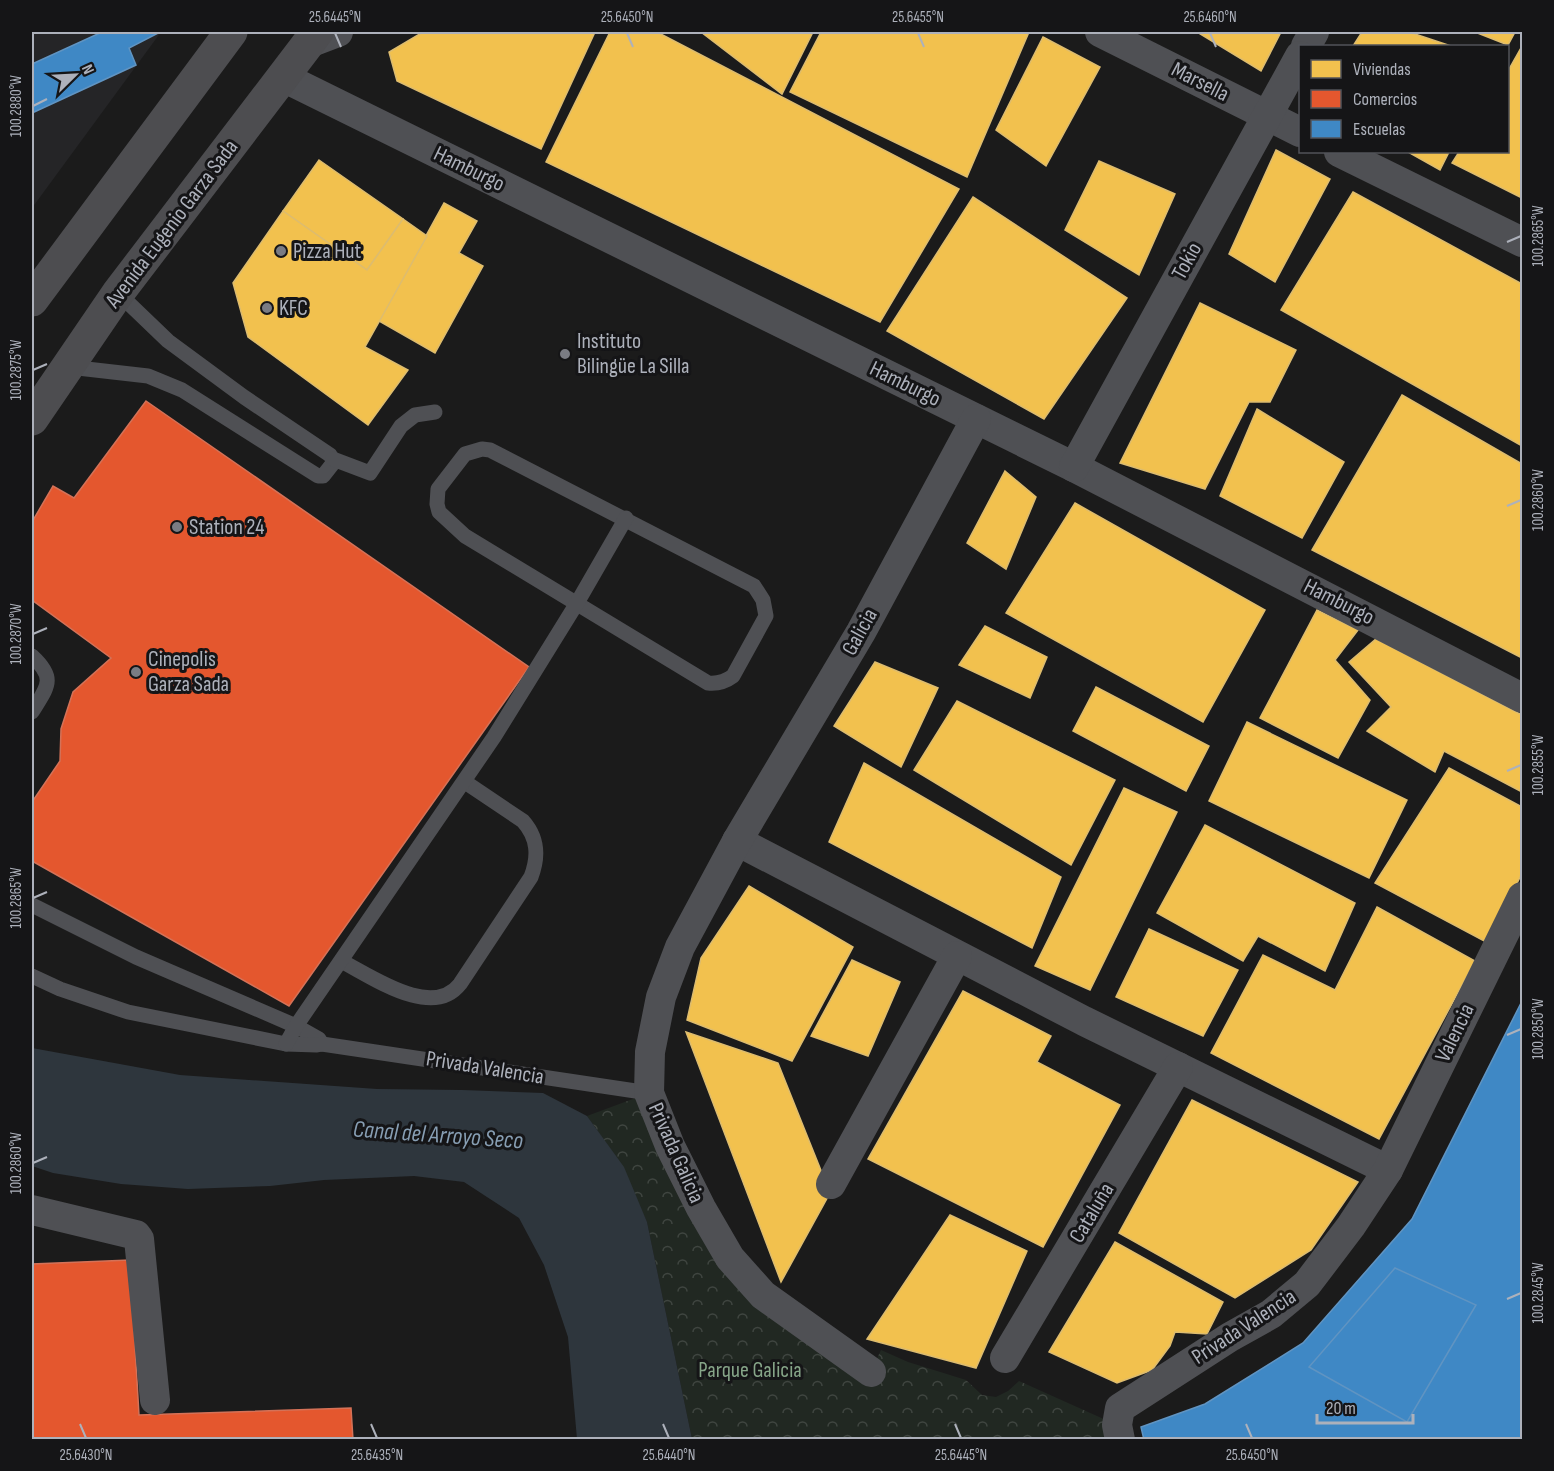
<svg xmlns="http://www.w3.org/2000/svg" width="1554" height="1471" font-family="'Sofia Sans Condensed',sans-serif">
  <defs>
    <pattern id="forest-crowns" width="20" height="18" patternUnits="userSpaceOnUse" patternTransform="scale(1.5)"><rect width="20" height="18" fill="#212822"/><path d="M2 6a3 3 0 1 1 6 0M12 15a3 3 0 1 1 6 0" fill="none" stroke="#3f4540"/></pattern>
  </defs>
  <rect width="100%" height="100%" fill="#1b1b1b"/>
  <!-- built -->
  <polygon fill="#252527" points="32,32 161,32 32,208"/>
  <!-- forest -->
  <polygon fill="url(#forest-crowns)" points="649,1093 730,1258 871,1371 881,1350 908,1362 966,1380 982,1395 996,1397 1008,1391 1019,1381 1117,1425 1120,1439 692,1439 647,1222 621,1164 587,1116"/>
  <!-- water -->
  <polygon fill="#2e363d" points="32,1048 180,1075 377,1089 462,1090 543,1093 587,1116 624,1167 647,1222 692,1439 577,1439 568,1337 544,1265 519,1218 464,1182 414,1176 324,1180 270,1186 188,1189 121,1184 53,1173 32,1166"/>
  <!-- homes -->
  <g fill="#f2c14e" stroke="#ddbc6f" stroke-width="1.5">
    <polygon points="423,32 595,32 541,149 397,81 389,52"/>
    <polygon points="610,32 657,32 959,189 880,322 546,162"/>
    <polygon points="701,32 813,32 782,94"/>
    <polygon points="821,32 1029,32 967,177 790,92"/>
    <polygon points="1197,32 1281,32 1261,71"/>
    <polygon points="1362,32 1409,32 1451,46 1353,46"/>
    <polygon points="1475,32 1515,32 1508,45"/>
    <polygon points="1043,37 1100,67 1046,166 996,130"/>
    <polygon points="1522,46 1522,198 1452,163 1459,152 1508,152 1508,71"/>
    <polygon points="1276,150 1330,179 1275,282 1229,254"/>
    <polygon points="1408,152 1449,152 1440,170"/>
    <polygon points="319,160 403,219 367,270 283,211"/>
    <polygon points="1099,161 1175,194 1139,275 1065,230"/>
    <polygon points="1353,192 1522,284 1522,446 1281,310"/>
    <polygon points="973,197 1127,298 1044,419 887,331"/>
    <polygon points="444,203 477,221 459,253 483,266 435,353 379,321"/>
    <polygon points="283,211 367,270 403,219 427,236 365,347 408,370 368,425 248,337 233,283"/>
    <polygon points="1200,303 1296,350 1270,402 1249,402 1205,489 1120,463"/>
    <polygon points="1402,395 1522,464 1522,658 1312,550"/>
    <polygon points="1257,409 1344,462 1302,538 1220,496"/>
    <polygon points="1005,471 1036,497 1006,569 967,543"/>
    <polygon points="1075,503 1265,610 1203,722 1006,613"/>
    <polygon points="1317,610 1358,630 1335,660 1370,700 1338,758 1260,718"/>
    <polygon points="985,626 1047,657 1030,698 959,665"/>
    <polygon points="1376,639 1522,715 1522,792 1444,751 1435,772 1367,731 1391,707 1349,662"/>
    <polygon points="875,662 938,688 901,767 834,726"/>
    <polygon points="1096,687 1209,746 1186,791 1073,731"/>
    <polygon points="957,701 1115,780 1071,865 914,770"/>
    <polygon points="1247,722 1407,800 1369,878 1209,801"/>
    <polygon points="864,763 1061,877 1032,948 829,842"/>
    <polygon points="1449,768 1522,807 1522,873 1488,943 1375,883"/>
    <polygon points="1124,788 1177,812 1090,990 1035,966"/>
    <polygon points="1205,825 1355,903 1325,971 1258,936 1243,961 1157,913"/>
    <polygon points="749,886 853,947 792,1061 687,1020 701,958"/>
    <polygon points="1377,907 1475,961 1379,1139 1211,1053 1263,955 1335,990"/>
    <polygon points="1149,929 1238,970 1203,1036 1116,997"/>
    <polygon points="852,960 900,982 868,1056 811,1036"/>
    <polygon points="963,991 1051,1036 1037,1062 1120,1105 1043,1247 868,1159"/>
    <polygon points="686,1032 778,1063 830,1193 781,1282"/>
    <polygon points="1192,1100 1358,1182 1311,1250 1235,1298 1119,1233"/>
    <polygon points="950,1215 1027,1251 976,1368 867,1339"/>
    <polygon points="1115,1242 1223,1302 1207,1334 1175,1332 1170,1346 1152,1370 1117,1383 1049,1352"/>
  </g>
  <!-- shops -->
  <g fill="#e4572e" stroke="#d47258" stroke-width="1.5">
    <polygon points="146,401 529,667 289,1006 32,861 32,802 60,761 61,729 73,692 111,658 32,600 32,522 53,486 74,498"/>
    <polygon points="130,1260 139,1415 351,1408 353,1440 32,1440 32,1264"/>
  </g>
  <!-- schools -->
  <g fill="#3f88c5" stroke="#6094c2" stroke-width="1.5">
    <polygon points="102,32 160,32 129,48 136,65 32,113 32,64"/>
    <polygon points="1522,1001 1522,1440 1144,1440 1141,1427 1205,1404 1303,1343 1412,1219"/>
    <polygon points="1395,1268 1476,1305 1407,1422 1309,1367"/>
  </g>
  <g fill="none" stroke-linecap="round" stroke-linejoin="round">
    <!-- lane -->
    <g stroke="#4f5054" stroke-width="15">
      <polyline points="69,367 148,376 182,390 318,476 323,476 334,462 330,455 244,397 168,341 118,293"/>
      <path d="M482,449l8,1 264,136 9,14 3,16 -33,60c-8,6 -15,8 -25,7l-243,-147 -26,-24 -2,-8 1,-15 27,-35z"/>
      <polyline points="333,459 370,473 401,426 415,415 435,412"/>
      <path d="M32,656c25,23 15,31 0,56"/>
      <polyline points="32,905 136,957 296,1026 319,1039 322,1044"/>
      <path d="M341,961c30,15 91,59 119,23l71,-107c8,-21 7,-39 -8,-56l-58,-39"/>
      <polyline points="32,976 60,989 128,1012 286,1044 317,1045 322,1044 649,1093"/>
      <polyline points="286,1044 296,1026 494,737 577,603 626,518"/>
    </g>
    <!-- street -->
    <g stroke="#4f5054" stroke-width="30">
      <polyline points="1100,32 1300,132"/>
      <polyline points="309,43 338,32"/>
      <polyline points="1306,46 1314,32"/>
      <polyline points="283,77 1074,467 1522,698"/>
      <polyline points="1339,152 1522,242"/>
      <polyline points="1074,467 1300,56"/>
      <polyline points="737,841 1084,1021 1388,1170"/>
      <polyline points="831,1184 957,956"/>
      <polyline points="32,1210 136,1235 139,1239 155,1400"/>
      <polyline points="1005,1358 1178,1067"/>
      <polyline points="871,1372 763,1295 730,1258 701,1208 670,1146 649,1093 650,1052 661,997 680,947 737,841 861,632 976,419"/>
      <polyline points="1120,1440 1117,1425 1120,1408 1230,1337 1271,1314 1307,1284 1351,1226 1388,1170 1522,897"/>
    </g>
    <!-- highway -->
    <g stroke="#4d4d50" stroke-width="33">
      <polyline points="32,300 231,32"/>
      <polyline points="32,419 118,293 317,32"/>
    </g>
  </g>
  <!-- ticks -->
  <path fill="none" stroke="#adb1bb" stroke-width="2" d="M335,33l6,14M627,33l6,14M918,33l6,14M1210,33l6,14M33,106l14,-7M1507,242l14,-6M33,370l14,-6M1507,506l14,-6M33,634l14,-6M1507,771l14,-6M33,898l14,-6M1507,1035l14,-6M33,1163l14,-6M1507,1299l14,-6M80,1424l6,14M371,1424l6,14M663,1424l6,14M955,1424l6,14M1246,1424l6,14"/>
  <!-- markers -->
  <g fill="#7a7c83" stroke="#151517" stroke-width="2">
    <circle cx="281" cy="251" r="6"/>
    <circle cx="267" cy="308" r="6"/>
    <circle cx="565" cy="354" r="6"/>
    <circle cx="177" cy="527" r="6"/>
    <circle cx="136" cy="672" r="6"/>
  </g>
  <g text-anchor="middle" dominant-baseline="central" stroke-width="6" stroke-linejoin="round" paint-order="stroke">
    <!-- street labels -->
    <g font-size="22" fill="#adb1bb" stroke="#151517">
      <text transform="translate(1200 82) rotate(27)">Marsella</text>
      <text transform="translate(469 169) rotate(26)">Hamburgo</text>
      <text transform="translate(172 224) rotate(-53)">Avenida Eugenio Garza Sada</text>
      <text transform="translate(1187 261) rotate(-61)">Tokio</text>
      <text transform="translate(905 384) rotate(26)">Hamburgo</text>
      <text transform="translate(1339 602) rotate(27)">Hamburgo</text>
      <text transform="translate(860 632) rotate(-61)">Galicia</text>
      <text transform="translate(1455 1033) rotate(-64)">Valencia</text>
      <text transform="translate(485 1068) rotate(9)">Privada Valencia</text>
      <text transform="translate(676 1153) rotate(66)">Privada Galicia</text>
      <text transform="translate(1092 1213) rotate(-59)">Cataluña</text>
      <text transform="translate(1244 1327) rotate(-33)">Privada Valencia</text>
    </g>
    <!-- poi labels -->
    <g font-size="22" fill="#adb1bb" stroke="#151517" text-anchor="start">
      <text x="293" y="251">Pizza Hut</text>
      <text x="279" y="308">KFC</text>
      <text x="577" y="341">Instituto<tspan x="577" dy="25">Bilingüe La Silla</tspan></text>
      <text x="189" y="527">Station 24</text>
      <text x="148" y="659">Cinepolis<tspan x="148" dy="25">Garza Sada</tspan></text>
    </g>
    <!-- park labels -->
    <g font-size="22" fill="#86a588" stroke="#151517">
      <text x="750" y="1370">Parque Galicia</text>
    </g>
    <!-- water labels -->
    <g font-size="24" font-style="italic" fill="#879eb3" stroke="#151517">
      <text transform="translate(438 1135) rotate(4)">Canal del Arroyo Seco</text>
    </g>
  </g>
  <!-- border -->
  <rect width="1554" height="1471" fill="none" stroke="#151517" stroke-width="66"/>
  <!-- legend -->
  <rect x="1299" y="45" width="210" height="108" fill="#151517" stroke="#525359" stroke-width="1.5"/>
  <rect x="1311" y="60" width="30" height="18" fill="#f2c14e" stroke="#525359" stroke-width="1.5"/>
  <text x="1353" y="75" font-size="18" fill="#adb1bb">Viviendas</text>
  <rect x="1311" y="90" width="30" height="18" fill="#e4572e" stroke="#525359" stroke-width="1.5"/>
  <text x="1353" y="105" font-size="18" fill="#adb1bb">Comercios</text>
  <rect x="1311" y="120" width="30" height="18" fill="#3f88c5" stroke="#525359" stroke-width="1.5"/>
  <text x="1353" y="135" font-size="18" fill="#adb1bb">Escuelas</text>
  <!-- north arrow -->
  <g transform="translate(75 75) rotate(66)" stroke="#151517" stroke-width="4.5" paint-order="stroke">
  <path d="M0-4.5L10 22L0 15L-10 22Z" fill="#adb1bb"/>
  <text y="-9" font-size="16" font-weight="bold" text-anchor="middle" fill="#adb1bb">N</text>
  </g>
  <!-- scale -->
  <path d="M1317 1414v9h96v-9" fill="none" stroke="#adb1bb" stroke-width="3"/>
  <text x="1326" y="1414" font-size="18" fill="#adb1bb" stroke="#151517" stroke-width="4.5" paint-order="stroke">20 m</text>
  <rect x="33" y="33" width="1488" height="1405" fill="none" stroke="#adb1bb" stroke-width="2"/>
  <g font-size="15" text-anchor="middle" fill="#adb1bb">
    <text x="335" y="22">25.6445°N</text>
    <text x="627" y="22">25.6450°N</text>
    <text x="918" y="22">25.6455°N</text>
    <text x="1210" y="22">25.6460°N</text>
    <text transform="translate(16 106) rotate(-90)" y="5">100.2880°W</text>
    <text transform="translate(1538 236) rotate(-90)" y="5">100.2865°W</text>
    <text transform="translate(16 370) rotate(-90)" y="5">100.2875°W</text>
    <text transform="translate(1538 500) rotate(-90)" y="5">100.2860°W</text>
    <text transform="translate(16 634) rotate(-90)" y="5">100.2870°W</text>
    <text transform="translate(1538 765) rotate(-90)" y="5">100.2855°W</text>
    <text transform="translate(16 898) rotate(-90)" y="5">100.2865°W</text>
    <text transform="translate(1538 1029) rotate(-90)" y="5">100.2850°W</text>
    <text transform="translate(16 1163) rotate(-90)" y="5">100.2860°W</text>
    <text transform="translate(1538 1293) rotate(-90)" y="5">100.2845°W</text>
    <text x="86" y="1460">25.6430°N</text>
    <text x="377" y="1460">25.6435°N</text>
    <text x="669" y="1460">25.6440°N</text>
    <text x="961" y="1460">25.6445°N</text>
    <text x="1252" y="1460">25.6450°N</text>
  </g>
</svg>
